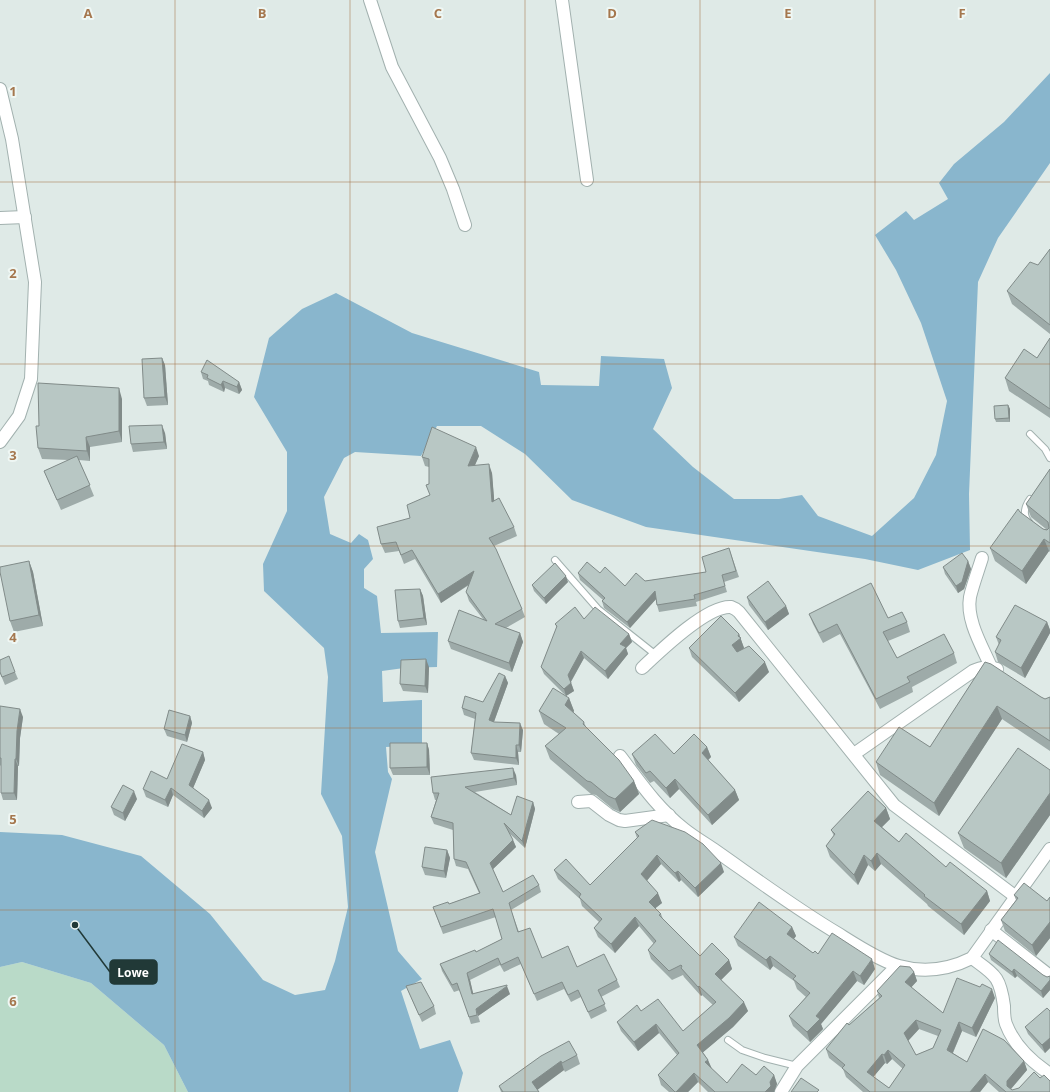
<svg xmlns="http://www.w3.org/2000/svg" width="1050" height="1092" font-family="'Open Sans',sans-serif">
  <rect width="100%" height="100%" fill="#dfeae7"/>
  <!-- green -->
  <polygon fill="#b9dac8" points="22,962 91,983 164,1045 188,1092 0,1092 0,967"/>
  <!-- water -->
  <polygon fill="#89b6cd" points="1050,73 1050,163 998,238 978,282 969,494 970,550 918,570 865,559 646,527 572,500 525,454 481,426 437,426 421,456 355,452 344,458 324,497 330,534 351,543 359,534 368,540 373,559 364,569 364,588 377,596 381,633 438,632 437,667 404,668 382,671 383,702 422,700 422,745 386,747 388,772 392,779 375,852 398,951 422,979 401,991 420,1049 450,1040 463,1073 458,1092 188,1092 164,1045 91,983 22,962 0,967 0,832 62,835 141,856 210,914 263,980 295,995 325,990 335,961 348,907 342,836 321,794 328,677 324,648 264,591 263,564 287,511 287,452 254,397 269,338 302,309 336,293 412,333 539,372 541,385 599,386 601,356 664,359 672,388 653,429 693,467 734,499 779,499 802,495 818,516 872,536 914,498 936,455 947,401 921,323 896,270 875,235 906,211 914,220 948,199 939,183 954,164 1004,122"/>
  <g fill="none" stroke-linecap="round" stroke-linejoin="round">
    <!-- lane casing -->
    <g stroke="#a2b1af" stroke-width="8">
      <g id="lane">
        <polyline points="1030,434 1045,449 1050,458"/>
        <path d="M1029,522c-7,-7 -4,-16 1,-23"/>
        <polyline points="555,560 598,609 656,655"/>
        <polyline points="728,1040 742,1050 765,1058 797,1066"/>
      </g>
    </g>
    <!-- street casing -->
    <g stroke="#a2b1af" stroke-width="14">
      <g id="street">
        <polyline points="370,0 392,67 440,158 453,189 465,225"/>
        <polyline points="562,0 587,180"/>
        <polyline points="0,89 12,139 35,282 31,379 19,416 0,442"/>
        <polyline points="0,218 25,217"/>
        <path d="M982,558c-4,13 -9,26 -12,39 -4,23 12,49 21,70"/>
        <path d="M642,668c17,-16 65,-63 89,-61 3,1 6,3 8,5l155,193 122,92"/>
        <path d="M854,754l119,-83c9,-4 15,-5 24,-2"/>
        <path d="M620,756c19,25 38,53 64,73 10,8 22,15 32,22 40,28 79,57 121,82 16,10 43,28 62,33 25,7 49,4 73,-8l78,-109"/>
        <polyline points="578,802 591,801 609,815 619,820 625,821 669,815"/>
        <polyline points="991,930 1050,976"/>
        <path d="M972,958c23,17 28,18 32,48 0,6 0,13 2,18 8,21 26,38 44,50"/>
        <polyline points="781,1092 797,1066 897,966"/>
      </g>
    </g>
    <!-- lane -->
    <use href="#lane" stroke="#fff" stroke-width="6"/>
    <!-- street -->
    <use href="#street" stroke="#fff" stroke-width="12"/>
  </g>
  <!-- wall -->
  <g fill="#9eaba9" fill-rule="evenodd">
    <polygon points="1050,249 1050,334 1012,304 1007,291 1038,265"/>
    <polygon points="1050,338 1050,418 1009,391 1005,378 1037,358"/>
    <polygon points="162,358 165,365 168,405 147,406 144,398"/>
    <polygon points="201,372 239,382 242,390 239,394 225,388 224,392 209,385 208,381 203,379"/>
    <polygon points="122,399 122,442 90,447 90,461 79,460 94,496 61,510 44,471 69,460 42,459 38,448 39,426"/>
    <polygon points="1008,405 1010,409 1010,422 996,422 995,419"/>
    <polygon points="165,433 167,449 133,452 131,444"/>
    <polygon points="479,456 475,465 492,473 494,500 514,527 517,536 494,546 522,609 525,617 506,628 520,633 523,642 512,672 451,649 448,641 483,619 469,601 466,592 469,585 441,603 415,559 404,564 399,551 385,553 381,544 410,518 430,495 429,467 425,466 422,457"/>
    <polygon points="1050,469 1050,552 1049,551 1026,584 995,561 990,548 1020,512 1043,529 1046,529 1031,517 1026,504"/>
    <polygon points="729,548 739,577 724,582 727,592 696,602 697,606 659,612 657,605 656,599 630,628 604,608 602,601 603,600 580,580 578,573 600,573 625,586 645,581 706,572"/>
    <polygon points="29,561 33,572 43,626 14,632 10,621"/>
    <polygon points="968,561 971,569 964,589 958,593 945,574 943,567"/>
    <polygon points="568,582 546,604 534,591 532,585"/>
    <polygon points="420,589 423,596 427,625 400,628 398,621"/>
    <polygon points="747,597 786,606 789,614 768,630 749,605"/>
    <polygon points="809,614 888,618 907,622 910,632 888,641 897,658 954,653 957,663 912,687 913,692 880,709 840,634 823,643 813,624"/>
    <polygon points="584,619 629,634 632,642 626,648 628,654 608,679 584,658 571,682 574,691 566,696 544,674 541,667 557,628 555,624"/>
    <polygon points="1047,622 1050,630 1050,633 1025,678 998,662 995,652 999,645 996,637"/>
    <polygon points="739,634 744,648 740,651 769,672 739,702 692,657 689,648"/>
    <polygon points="0,660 15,672 18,679 5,685 0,673"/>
    <polygon points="985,662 1041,697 1045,699 1050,697 1050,751 1002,719 939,816 880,775 876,762 930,747"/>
    <polygon points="429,667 428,693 403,691 400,684"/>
    <polygon points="505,676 508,683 494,722 523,730 521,752 518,752 519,765 474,760 471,753 475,719 464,715 462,708 483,702"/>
    <polygon points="569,698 574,711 573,712 584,722 586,727 634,781 639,794 620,812 613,809 596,795 591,794 550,759 545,746 559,734 544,724 539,711"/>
    <polygon points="0,706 23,717 20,738 19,766 18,766 17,800 3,800 1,793 1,766 0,765"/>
    <polygon points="190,716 192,723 187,742 167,736 164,729"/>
    <polygon points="427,743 429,750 430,775 393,775 390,768"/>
    <polygon points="707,747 711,757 708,760 735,790 739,800 712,825 679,789 670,798 654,781 650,783 636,765 632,754 674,754"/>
    <polygon points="203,752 205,760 193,788 212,808 204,818 173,795 168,807 146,797 143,789 167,779"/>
    <polygon points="1050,770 1050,815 1006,878 964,848 958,833"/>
    <polygon points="516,775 517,785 475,792 511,815 533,802 535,809 525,848 509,833 513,840 516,847 493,869 503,892 539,885 541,892 511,910 519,932 542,958 577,967 617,980 620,987 601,997 607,1011 591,1019 581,997 571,1002 564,989 537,1001 521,964 504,972 500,965 470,980 473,994 510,994 478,1016 480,1022 471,1024 460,990 454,992 442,971 440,964 476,952 502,939 496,917 443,934 433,907 449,904 479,893 468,869 456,866 454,859 453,830 434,824 431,817 436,800 435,800 433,793"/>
    <polygon points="137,799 125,821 114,815 111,807"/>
    <polygon points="886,808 890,819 882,827 899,842 946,867 987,891 990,901 964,935 928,906 927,904 881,864 875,871 868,865 858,885 830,857 826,846 834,836 831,830"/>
    <polygon points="635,832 724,872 698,897 681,880 679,882 661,864 647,880 662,903 655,908 661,914 663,919 700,956 729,960 732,969 721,980 748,1011 733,1027 703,1052 708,1060 711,1068 727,1083 756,1075 774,1075 777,1084 774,1092 708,1092 698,1082 688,1092 669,1092 661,1085 658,1075 677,1055 659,1033 638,1051 621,1031 617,1022 641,1011 683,1031 713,1005 702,995 701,996 684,977 683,975 672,980 651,959 648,950 654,944 639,926 615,953 598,937 594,928 599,922 582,906 580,899 558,879 554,870 590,885 637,838"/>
    <polygon points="447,850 450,858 446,878 425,875 422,867"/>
    <polygon points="1014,895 1047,901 1050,897 1050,938 1036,956 1005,931 1001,920 1016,900"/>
    <polygon points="792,927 796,936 794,939 813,953 818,954 875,969 864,985 857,981 821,1024 823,1029 810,1042 793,1026 789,1016 806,997 797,989 794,981 773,966 770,970 738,946 734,937"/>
    <polygon points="989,954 1047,977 1050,976 1050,990 1043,998 1017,976 1015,978 991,960"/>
    <path d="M914,972l3,9 -6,6 32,26 52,-15 -19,39 -14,-6 -9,22 14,9 57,-1 3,9 -16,19 1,1 38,2h-51l-11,-10 -8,10h-117l-17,-15 -3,-8 -14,-11 -3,-9 23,-24 30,-27 -2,-7zM919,1029l19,7 -5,12 -17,7 -8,-14zM892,1059l11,10 -14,19 -16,-11 12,-14 2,1z"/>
    <polygon points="406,986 434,1006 436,1014 422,1022"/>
    <polygon points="1050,1011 1050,1048 1045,1053 1028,1034 1025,1027"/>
    <polygon points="577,1055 580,1064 565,1072 564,1070 537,1089 539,1092 501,1092 499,1086"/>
  </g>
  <!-- shaded-wall -->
  <g fill="#818b89">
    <polygon points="162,358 165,365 168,405 165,397"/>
    <polygon points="223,381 225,388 224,392 221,385"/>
    <polygon points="239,382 242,390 239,394 237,387"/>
    <polygon points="119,388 122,399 122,442 119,431"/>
    <polygon points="1008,405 1010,409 1010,422 1009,418"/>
    <polygon points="162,425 165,433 167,449 164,442"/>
    <polygon points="86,437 90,447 90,461 87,451"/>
    <polygon points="476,447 479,456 471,474 468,466"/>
    <polygon points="489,464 492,473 495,510 492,502"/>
    <polygon points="1044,539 1049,551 1026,584 1022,571"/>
    <polygon points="29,561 33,572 43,626 39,615"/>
    <polygon points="968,561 971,569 964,589 958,593 956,586"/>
    <polygon points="474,571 477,579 441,603 438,594"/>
    <polygon points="566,576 568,582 546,604 544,598"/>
    <polygon points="420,589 423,596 427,625 424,618"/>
    <polygon points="655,591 657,598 630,628 627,622"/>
    <polygon points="786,606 789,614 768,630 765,622"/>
    <polygon points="1047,622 1050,630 1050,633 1025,678 1021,668"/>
    <polygon points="520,633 523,642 512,672 509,663"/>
    <polygon points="629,634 632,642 626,648 628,654 608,679 605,671 620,644"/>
    <polygon points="739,634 744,648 736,654 732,645"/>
    <polygon points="581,651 584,658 570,683 568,675"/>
    <polygon points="426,659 429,667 428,693 425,686"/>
    <polygon points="765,662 769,672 739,702 735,693"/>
    <polygon points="505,676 508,683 492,727 489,720"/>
    <polygon points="571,683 574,691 566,696 564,689"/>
    <polygon points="569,698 574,711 570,718 565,705"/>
    <polygon points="997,706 1002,719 939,816 934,803"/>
    <polygon points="20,709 23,717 20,738 19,766 16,759 17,731"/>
    <polygon points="190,716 192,723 187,742 185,735"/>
    <polygon points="520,723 523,730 521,752 519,745"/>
    <polygon points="427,743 429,750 430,775 427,767"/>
    <polygon points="516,745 518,752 519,765 516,758"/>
    <polygon points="707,747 711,757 705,763 702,753"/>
    <polygon points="203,752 205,760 191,793 189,785"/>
    <polygon points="15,759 18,766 17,800 14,793"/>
    <polygon points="513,768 516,775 517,785 514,778"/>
    <polygon points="675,779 679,789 670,798 666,788"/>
    <polygon points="634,781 639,794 620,812 615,799"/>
    <polygon points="171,788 173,795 168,807 165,800"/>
    <polygon points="735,790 739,800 712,825 708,815"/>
    <polygon points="134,791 137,799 125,821 123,813"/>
    <polygon points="1050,793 1050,815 1006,878 1001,863"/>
    <polygon points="209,800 212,808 204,818 202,811"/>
    <polygon points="533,802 535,809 525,848 522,841"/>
    <polygon points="886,808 890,819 878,831 874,821"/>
    <polygon points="513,840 516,847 492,870 490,863"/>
    <polygon points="447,850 450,858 446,878 444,871"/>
    <polygon points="877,853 881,864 875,871 871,861"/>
    <polygon points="657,855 661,864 645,883 641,874"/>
    <polygon points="864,855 868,865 858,885 854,875"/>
    <polygon points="721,863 724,872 698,897 695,888"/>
    <polygon points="678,871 681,880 679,882 675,873"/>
    <polygon points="987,891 990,901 964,935 961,924"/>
    <polygon points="658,893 662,903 652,911 649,902"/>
    <polygon points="635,917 639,926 615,953 611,944"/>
    <polygon points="1050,922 1050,938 1036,956 1032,945"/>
    <polygon points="792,927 796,936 790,944 787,934"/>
    <polygon points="770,956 773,966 770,970 766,960"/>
    <polygon points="872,959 875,969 864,985 860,976"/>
    <polygon points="729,960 732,969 718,983 715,974"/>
    <polygon points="1014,969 1017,976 1015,978 1012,972"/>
    <polygon points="853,971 857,981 821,1024 823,1029 810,1042 807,1032 816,1016"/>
    <polygon points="914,972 917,981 908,991 905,982"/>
    <polygon points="467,973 470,980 475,1001 472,994"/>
    <polygon points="1050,980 1050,990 1043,998 1041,991"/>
    <polygon points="507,986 510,994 478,1016 480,1022 476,1009"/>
    <polygon points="699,986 702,995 701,996 698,987"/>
    <polygon points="992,989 995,998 976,1037 972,1028"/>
    <polygon points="744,1002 748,1011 733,1027 701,1054 697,1045"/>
    <polygon points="916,1020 919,1029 907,1042 904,1033"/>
    <polygon points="959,1022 962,1031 950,1059 947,1050"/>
    <polygon points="656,1024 659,1033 638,1051 634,1042"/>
    <polygon points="1050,1038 1050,1048 1045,1053 1042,1045"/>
    <polygon points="888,1050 892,1059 887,1064 884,1055"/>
    <polygon points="882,1054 885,1063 870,1081 867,1072"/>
    <polygon points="708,1060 712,1069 705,1062"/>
    <polygon points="561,1061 564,1070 536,1091 532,1082"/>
    <polygon points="1024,1061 1027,1070 1010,1090 1007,1086 1007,1081"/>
    <polygon points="694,1073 698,1082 688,1092 676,1092"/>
    <polygon points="985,1074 988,1082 980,1092 970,1092"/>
    <polygon points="774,1075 777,1084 774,1092 765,1092"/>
  </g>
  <!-- building -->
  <g fill="#b8c7c4" stroke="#818b89" fill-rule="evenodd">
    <polygon points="1050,249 1050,325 1007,291 1030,262 1038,265"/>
    <polygon points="1050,338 1050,409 1005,378 1024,349 1037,358"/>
    <polygon points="162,358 165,397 144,398 142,359"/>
    <polygon points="207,360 239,382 237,387 223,381 221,385 207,378 208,375 201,372"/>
    <polygon points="38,383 119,388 119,431 86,437 87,451 38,448 36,426 39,426"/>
    <polygon points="1008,405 1009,418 995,419 994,406"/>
    <polygon points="162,425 164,442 131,444 129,426"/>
    <polygon points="432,427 476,447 468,466 489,464 492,502 499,498 514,527 489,538 496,549 522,609 495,624 520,633 509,663 448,641 459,610 487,621 466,592 474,571 438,594 412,550 401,555 396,542 381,544 377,527 410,518 407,505 430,495 426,485 429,484 429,459 422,457"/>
    <polygon points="77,456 90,485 57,500 44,471"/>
    <polygon points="1050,469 1050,543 1044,539 1022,571 990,548 1018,509 1020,512 1043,529 1047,530 1049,528 1048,522 1026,504"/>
    <polygon points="729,548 736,571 722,575 725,586 694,595 695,599 657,605 655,591 627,622 602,601 605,598 578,573 587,562 600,573 605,567 625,586 636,573 645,581 706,572 702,557"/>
    <polygon points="962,553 968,561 962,582 956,586 943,567"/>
    <polygon points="29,561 39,615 10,621 0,572 0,567"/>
    <polygon points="555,563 566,576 544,598 532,585"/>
    <polygon points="768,581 786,606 765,622 747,597"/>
    <polygon points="871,583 888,618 902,612 907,622 883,632 897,658 944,634 954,653 907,677 910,682 876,699 837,624 819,633 809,614"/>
    <polygon points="420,589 424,618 398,621 395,590"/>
    <polygon points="1015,605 1047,622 1021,668 995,652 1001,640 996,637"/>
    <polygon points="575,607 584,619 595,607 629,634 620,644 626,647 605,671 581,651 568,675 571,683 564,689 541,667 557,626 555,624"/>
    <polygon points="721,616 739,634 738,636 741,638 732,645 737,652 749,646 765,662 735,693 689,648"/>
    <polygon points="9,656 15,672 2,677 0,672 0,660"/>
    <polygon points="426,659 425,686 400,684 401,660"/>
    <polygon points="985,662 991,664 1041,697 1045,699 1050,697 1050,741 997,706 934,803 876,762 899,727 930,747"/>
    <polygon points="499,673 505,676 489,720 494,722 520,723 519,745 516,745 516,758 471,753 476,713 462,708 465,696 483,702"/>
    <polygon points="553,688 569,698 565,705 584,722 583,724 619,760 634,781 615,799 608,796 591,782 587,781 545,746 566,728 539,711"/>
    <polygon points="0,706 20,709 17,731 16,759 15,759 14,793 1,793 1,758 0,758"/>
    <polygon points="169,710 190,716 185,735 164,729"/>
    <polygon points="655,734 674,754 694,734 707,747 702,753 735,790 708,815 675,779 666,788 650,771 646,773 632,754"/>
    <polygon points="390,743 427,743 427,767 390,768"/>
    <polygon points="182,744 203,752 189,785 209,800 202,811 171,788 165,800 143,789 151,771 167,779"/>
    <polygon points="1018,748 1050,770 1050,793 1001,863 958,833"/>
    <polygon points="513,768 514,778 465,787 511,815 517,796 533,802 522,841 504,823 513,840 490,863 503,892 533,875 539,885 509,903 518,932 530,928 542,958 568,946 577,967 604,954 617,980 598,990 605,1004 588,1012 578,990 568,995 562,982 534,994 518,957 501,965 498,958 467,973 472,994 507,985 507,986 476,1009 477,1015 469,1017 457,983 452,985 440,964 475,950 476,952 502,939 493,909 441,927 433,907 448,902 449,904 480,893 466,862 454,859 453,823 431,817 439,793 433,793 431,777"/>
    <polygon points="123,785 134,791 123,813 111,807"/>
    <polygon points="868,791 886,808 874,821 899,842 906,833 946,867 950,862 987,891 961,924 924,896 925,895 877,853 871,861 864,855 854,875 826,846 835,834 831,830"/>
    <polygon points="652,820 685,832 703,844 721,863 695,888 678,871 675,873 657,855 641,874 658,893 649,902 661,914 659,915 700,956 712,943 729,960 715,974 744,1002 729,1018 697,1045 708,1060 705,1062 727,1083 742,1064 756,1075 764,1066 774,1075 770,1082 771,1086 765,1092 715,1092 694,1073 676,1092 675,1092 658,1075 679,1053 656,1024 634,1042 617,1022 637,1005 641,1011 658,999 683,1031 716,1002 699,986 698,987 681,968 682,966 681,965 669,971 648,950 656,941 635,917 611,944 594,928 602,919 579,897 581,894 554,870 566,859 590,885 639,836 635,832"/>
    <polygon points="425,847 447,850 444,871 422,867"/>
    <polygon points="1024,883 1047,901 1050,897 1050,923 1050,922 1032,945 1001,920 1018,898 1014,895"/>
    <polygon points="759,902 792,927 787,934 813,953 815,951 818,954 832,933 872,959 860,976 853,971 816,1016 820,1019 807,1032 789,1016 810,993 793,979 796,976 770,956 766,960 734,937"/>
    <polygon points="998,940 1043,975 1047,977 1050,976 1050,980 1041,991 1014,969 1012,972 989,954"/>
    <path d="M900,966l10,1 4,5 -9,10 38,31 14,-35 23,9 2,-3 10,5 -20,39 -13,-6 -12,28 20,12 16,-33 21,11 20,21 -17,20v5l5,4 7,-2 15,-16 6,6 4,-3 6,6v11h-44l-21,-18 -15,18h-100l-28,-24 3,-3 -19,-16 21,-26 2,2 33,-29 -5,-5zM916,1020l25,10 -8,18 -17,7 -12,-22zM888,1050l17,15 -16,23 -22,-16 15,-18 2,1z"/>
    <polygon points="421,982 434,1006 419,1015 406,986"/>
    <polygon points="1047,1008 1050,1011 1050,1038 1042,1045 1025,1027"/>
    <polygon points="569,1041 577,1055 562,1063 561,1061 532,1082 539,1092 503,1092 499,1086 541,1056"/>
    <polygon points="801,1078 819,1090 817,1092 791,1092"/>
  </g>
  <!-- grid -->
  <path fill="none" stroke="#a5774e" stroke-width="1" stroke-opacity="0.55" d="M175,0v1092M350,0v1092M525,0v1092M700,0v1092M875,0v1092M0,182h1050M0,364h1050M0,546h1050M0,728h1050M0,910h1050"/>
  <g font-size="13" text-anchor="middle" font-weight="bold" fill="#a5774e" stroke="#eff7f4" stroke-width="4" stroke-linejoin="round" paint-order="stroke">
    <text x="88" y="18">A</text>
    <text x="262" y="18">B</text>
    <text x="438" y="18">C</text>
    <text x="612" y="18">D</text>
    <text x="788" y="18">E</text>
    <text x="962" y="18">F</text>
    <text x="13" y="96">1</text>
    <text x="13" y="278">2</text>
    <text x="13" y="460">3</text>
    <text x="13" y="642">4</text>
    <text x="13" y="824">5</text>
    <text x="13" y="1006">6</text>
  </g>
  <!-- callouts -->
  <path fill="none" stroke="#213937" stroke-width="1.5" d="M75 925L110 972"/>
  <circle fill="#213937" stroke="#eff7f4" stroke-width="1.5" cx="75" cy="925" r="4"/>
  <rect fill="#213937" stroke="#213937" stroke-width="1.5" x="110" y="960" width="47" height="24" rx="4"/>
  <g font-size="12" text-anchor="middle" font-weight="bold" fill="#fff">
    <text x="133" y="977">Lowe</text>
  </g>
</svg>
